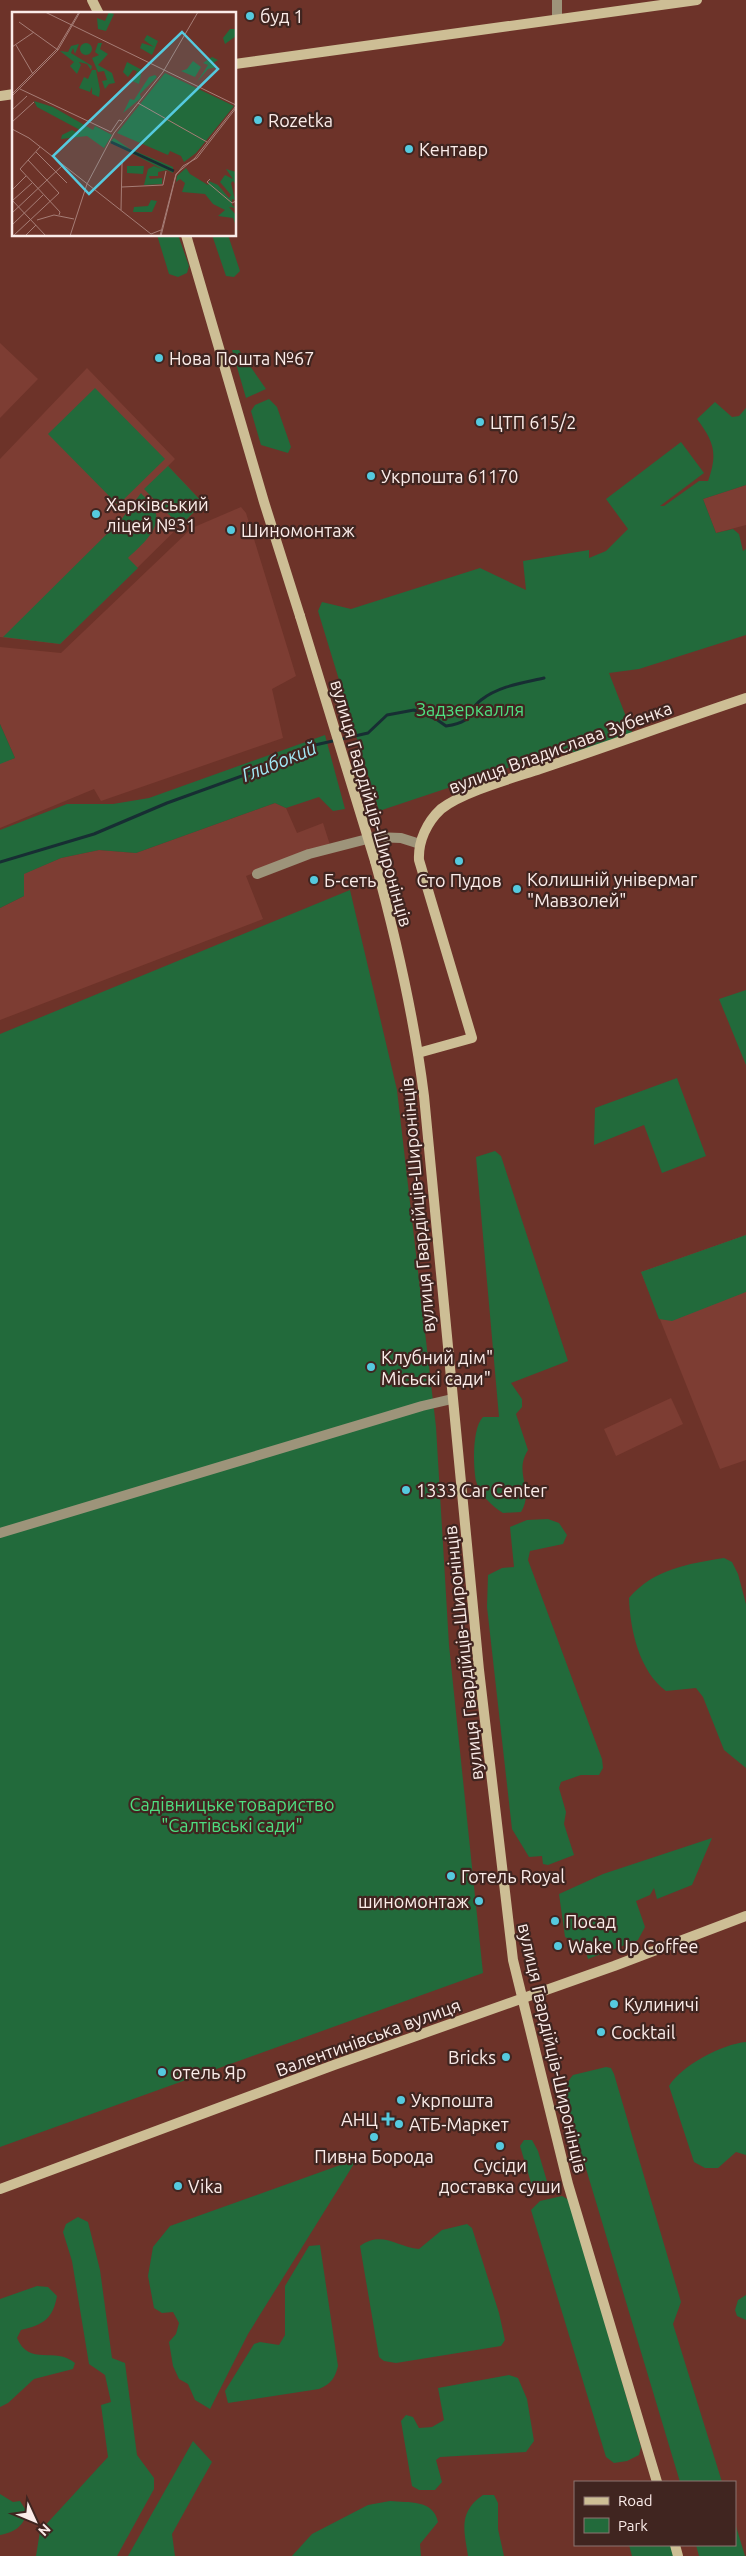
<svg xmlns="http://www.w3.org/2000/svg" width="746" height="2556" font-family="Ubuntu,sans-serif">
  <rect width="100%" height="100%" fill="#6d3329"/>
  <!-- built -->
  <g fill="#7d3d33">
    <polygon points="0,343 38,379 0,418"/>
    <polygon points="87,368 175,459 168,466 203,503 60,644 0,637 0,459"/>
    <polygon points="746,485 746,525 716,533 703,499"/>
    <polygon points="241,507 246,513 296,676 272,689 283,738 101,801 94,789 0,828 0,763 15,758 0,724 0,647 61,653 192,528"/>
    <polygon points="275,803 286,808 297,833 323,823 330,845 246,876 263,919 0,1020 0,908 24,896 23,874 61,858 99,850 136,853"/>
    <polygon points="746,1235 746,1460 720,1469 641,1272"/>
    <polygon points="671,1398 683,1424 616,1456 604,1429"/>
  </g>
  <!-- green -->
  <g fill="#226a3b">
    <polygon points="157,235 178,235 189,266 187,273 178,277 169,274"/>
    <polygon points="212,235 228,235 240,271 234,277 226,276"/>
    <polygon points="232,350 239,350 266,389 246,398"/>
    <polygon points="95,388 165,459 118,505 48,434"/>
    <polygon points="269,399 277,407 291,447 288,453 261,445 251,411 255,405"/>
    <path d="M715,402l17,15 7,-1 7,-8v77l-43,14 13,34 17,-4 6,5 4,17 3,-2v86l-107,34 -30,4 25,64 -51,17 -21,-4 -183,61 -61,-200 4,-9 29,7 129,-41 46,22 -3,-29 66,-11v8l17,-7 22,-22 -22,-30 75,-57 23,31 -44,33h4l35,-25h9c10,-28 6,-39 -11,-62z"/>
    <polygon points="168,466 203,503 180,526 144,489"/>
    <path d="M141,493c4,5 11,10 13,15 10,20 -14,38 -26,50l10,10 -78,76 -57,-7 118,-117z"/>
    <polygon points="0,724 15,758 0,764"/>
    <polygon points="325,735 345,809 333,811 319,797 286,808 275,803 136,853 99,850 61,858 24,874 24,896 0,908 0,830 67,804 113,804 149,798"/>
    <polygon points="350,890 397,1090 436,1427 449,1645 483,1973 0,2147 0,1034"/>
    <polygon points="746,990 746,1065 719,999"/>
    <polygon points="677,1078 706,1156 662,1173 644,1125 594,1145 595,1108"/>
    <path d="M495,1151l6,5 67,205 -57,22 11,16v8l-6,7 12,36c-15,24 7,39 -7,62l-18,1c-11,-7 -24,-19 -27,-32 -3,-15 -4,-53 7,-64h16l-23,-260z"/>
    <polygon points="746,1235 746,1292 672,1321 659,1319 641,1272"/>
    <polygon points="548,1519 559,1523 567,1535 563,1544 530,1551 528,1560 602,1759 603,1768 599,1775 581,1775 561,1782 559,1788 566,1812 564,1824 574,1855 548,1865 543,1864 542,1856 529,1857 512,1829 487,1607 488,1575 502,1568 514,1567 510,1527 527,1520"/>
    <path d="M724,1558l8,4 6,12 8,30v164l-22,-18 -21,-53 -7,-9 -30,3c-27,-20 -36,-62 -37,-93 25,-29 58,-34 95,-40z"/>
    <polygon points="712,1838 692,1885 657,1899 654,1888 650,1895 636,1901 645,1927 638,1940 588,1959 584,1945 565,1937 559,1894 603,1874"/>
    <path d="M746,2042v113l-10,-3 -18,16h-13l-11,-6 -25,-76c12,-20 53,-42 77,-44z"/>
    <path d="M606,2067l5,1 3,6 67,228 -8,22 49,158h-42l-105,-350c-4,-17 -16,-43 -2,-57z"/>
    <polygon points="524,2140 532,2140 538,2151 549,2188 534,2193 520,2146"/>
    <polygon points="357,2159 248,2334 210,2409 195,2400 188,2384 179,2379 173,2366 169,2342 176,2334 179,2323 173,2312 162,2313 154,2308 148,2276 153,2247 170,2226"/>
    <polygon points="562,2196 569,2200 641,2447 639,2455 627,2461 614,2463 606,2457 531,2210 540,2201"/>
    <polygon points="78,2217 88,2222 100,2270 112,2358 125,2363 137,2455 154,2478 154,2489 117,2556 36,2556 40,2531 108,2457 101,2405 111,2402 105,2375 89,2364 72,2261 63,2232 66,2224"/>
    <path d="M467,2224l5,4 27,85 6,27 -4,6 -105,17 -12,-2 -5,-4 -19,-111c22,-16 37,1 59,3l23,-19z"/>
    <path d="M320,2245l18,121c-3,12 -7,18 -19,23l-91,14 -3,-12 29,-47 6,-2 19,3 6,-10v-49l24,-40z"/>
    <path d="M37,2286l11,1 9,9c-4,23 -14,29 -36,34l-4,8c12,29 38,8 58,25l-2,6 -39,10 -26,24 -8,4v-108z"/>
    <polygon points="746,2295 746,2320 737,2316 735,2310 738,2300"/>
    <polygon points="509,2375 518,2378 527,2399 534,2441 526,2452 440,2457 436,2460 442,2482 435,2490 419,2490 412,2486 401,2421 406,2415 413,2417 419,2428 432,2427 444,2420 438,2388"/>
    <polygon points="193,2441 212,2462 172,2534 175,2556 128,2556"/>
    <path d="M0,2494l13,8 7,-1 7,11c-4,15 -12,20 -27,23z"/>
    <path d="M483,2495h11l4,8v26l6,27h-36c-4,-26 -10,-44 15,-61z"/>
    <path d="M390,2501c19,2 43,-2 48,21l-18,22 1,12h-129l20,-22 56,-29z"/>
    <polygon points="735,2523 745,2556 699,2556 696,2545 735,2545"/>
    <polygon points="629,2545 671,2545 675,2556 632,2556"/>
  </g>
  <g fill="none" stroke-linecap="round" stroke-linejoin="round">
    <!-- stream -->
    <path stroke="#172e33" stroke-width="3" d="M0,862l94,-28 73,-31 111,-40 37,-18 53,-12 19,-18 27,-5 22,9 10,7c31,-5 18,-13 35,-26 18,-14 41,-17 63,-22"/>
    <!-- street -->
    <g stroke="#9d947a" stroke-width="10">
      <polyline points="557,19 557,0"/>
      <polyline points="257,874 309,854 375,837 401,838 420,844"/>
      <polyline points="0,1533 422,1406 452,1399"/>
    </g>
    <!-- secondary -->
    <g stroke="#cdbe95" stroke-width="10">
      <polyline points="92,0 99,14"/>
      <polyline points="235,64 697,0"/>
      <polyline points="0,96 14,94"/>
      <polyline points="186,235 264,502 300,616"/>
      <path d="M375,861c21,77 39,155 49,235l55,574 34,290 55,224 89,298"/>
      <path d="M418,1053l54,-15 -53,-178c-1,-19 8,-38 22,-51 21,-17 72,-31 99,-40 69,-23 137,-48 206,-71"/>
      <polyline points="0,2189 334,2065 614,1966 746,1916"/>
      <polyline points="675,2545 678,2556"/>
    </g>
    <!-- secondary-bridge -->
    <polyline stroke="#cdbe95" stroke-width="10" points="300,616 375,861"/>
  </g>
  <!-- markers -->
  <g fill="#55cadf" stroke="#402520" stroke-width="2">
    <circle cx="250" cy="16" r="5"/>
    <circle cx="258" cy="120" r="5"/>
    <circle cx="409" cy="149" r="5"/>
    <circle cx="159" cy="358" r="5"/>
    <circle cx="480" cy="422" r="5"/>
    <circle cx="371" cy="476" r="5"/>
    <circle cx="96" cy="514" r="5"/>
    <circle cx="231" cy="530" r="5"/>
    <circle cx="459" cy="861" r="5"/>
    <circle cx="314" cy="880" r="5"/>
    <circle cx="517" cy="889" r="5"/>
    <circle cx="371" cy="1367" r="5"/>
    <circle cx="406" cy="1490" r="5"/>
    <circle cx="451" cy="1876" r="5"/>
    <circle cx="479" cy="1901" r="5"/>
    <circle cx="555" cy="1921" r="5"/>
    <circle cx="558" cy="1946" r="5"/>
    <circle cx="614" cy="2004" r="5"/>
    <circle cx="601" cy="2032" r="5"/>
    <circle cx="506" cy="2057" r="5"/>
    <circle cx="162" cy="2072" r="5"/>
    <circle cx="401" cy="2100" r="5"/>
    <path d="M385.5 2111.5h5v5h5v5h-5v5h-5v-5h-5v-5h5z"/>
    <circle cx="399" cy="2124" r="5"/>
    <circle cx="374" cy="2137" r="5"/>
    <circle cx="500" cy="2146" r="5"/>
    <circle cx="178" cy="2186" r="5"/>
  </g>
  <g text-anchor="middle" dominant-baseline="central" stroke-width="4.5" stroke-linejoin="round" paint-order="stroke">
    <!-- poi labels -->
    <g font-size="18" fill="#fbece9" stroke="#402520" text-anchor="start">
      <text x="260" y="16">буд 1</text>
      <text x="268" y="120">Rozetka</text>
      <text x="419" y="149">Кентавр</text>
      <text x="169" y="358">Нова Пошта №67</text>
      <text x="490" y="422">ЦТП 615/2</text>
      <text x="381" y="476">Укрпошта 61170</text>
      <text x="106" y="504">Харківський<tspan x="106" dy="21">ліцей №31</tspan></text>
      <text x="241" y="530">Шиномонтаж</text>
      <text x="527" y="879">Колишній універмаг<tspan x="527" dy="21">"Мавзолей"</tspan></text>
      <text x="324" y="880">Б-сеть</text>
      <text x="459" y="880" text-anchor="middle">Сто Пудов</text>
      <text x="381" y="1357">Клубний дім"<tspan x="381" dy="21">Місьскі сади"</tspan></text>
      <text x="416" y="1490">1333 Car Center</text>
      <text x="461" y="1876">Готель Royal</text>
      <text x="469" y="1901" text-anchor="end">шиномонтаж</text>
      <text x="565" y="1921">Посад</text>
      <text x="568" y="1946">Wake Up Coffee</text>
      <text x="624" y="2004">Кулиничі</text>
      <text x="611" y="2032">Cocktail</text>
      <text x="496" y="2057" text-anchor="end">Bricks</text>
      <text x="172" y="2072">отель Яр</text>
      <text x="411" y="2100">Укрпошта</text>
      <text x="378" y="2119" text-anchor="end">АНЦ</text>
      <text x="409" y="2124">АТБ-Маркет</text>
      <text x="374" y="2156" text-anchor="middle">Пивна Борода</text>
      <text x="500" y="2165" text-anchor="middle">Сусіди<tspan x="500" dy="21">доставка суши</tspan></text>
      <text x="188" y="2186">Vika</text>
    </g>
    <!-- park labels -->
    <g font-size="18" fill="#4edf80" stroke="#402520">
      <text x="470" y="709">Задзеркалля</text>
      <text x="232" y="1804">Садівницьке товариство<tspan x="232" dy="21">"Салтівські сади"</tspan></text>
    </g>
    <!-- street labels -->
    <g font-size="18" fill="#fbece9" stroke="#402520">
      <text transform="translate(560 747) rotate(-20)">вулиця Владислава Зубенка</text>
      <text transform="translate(372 803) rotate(74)">вулиця Гвардійців-Широнінців</text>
      <text transform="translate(417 1205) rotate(-95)">вулиця Гвардійців-Широнінців</text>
      <text transform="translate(463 1653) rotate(-96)">вулиця Гвардійців-Широнінців</text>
      <text transform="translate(368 2037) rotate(-20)">Валентинівська вулиця</text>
      <text transform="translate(553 2048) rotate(77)">вулиця Гвардійців-Широнінців</text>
    </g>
    <!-- water labels -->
    <g font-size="19" font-style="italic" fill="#a2e9f7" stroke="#402520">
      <text transform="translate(279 761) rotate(-22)">Глибокий</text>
    </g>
  </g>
  <!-- overview -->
  <g transform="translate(12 12)">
    <rect width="224" height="224" fill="#6d3329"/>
    <path d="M97,0l5,2 -8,17 -8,-2 -1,-11 8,3zM218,17h6v7l-11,8 -2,-6zM135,23l11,6 -6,14 -12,-7 2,-5 12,4 -10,-7zM68 37a6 6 0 1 1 12 0a6 6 0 1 1-12 0ZM86,31h4l-2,6 8,5 -10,11 14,8 3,10 -6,1 -4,5 -3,-8 5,-1 -3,-9 -6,1 -6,-14 7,-3 -4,-3zM67,32l-4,10 -2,-6 -2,5 21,13 -1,4 -4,-6 -8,-2 2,3 -4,9 -7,-8 4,-4 -14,-11 8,1 3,-6zM200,45l6,3 -5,3 4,4 -9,2 -11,13 11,-17 -5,-2zM181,49l8,6 -6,10 -14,-6 6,-2zM115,50l15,8 -3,14 -7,-3 5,-10 -4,-1 -5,7 -5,-5zM84,58l4,20 -1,7 -7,-3v-7l-2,5 -11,-4 5,-11 4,2 4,-9zM153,61l69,33 -38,47 -12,9 -3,-6 -11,-5 -2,4 -51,-22zM143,63l2,2 -17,17 1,4 -18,15 7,-14 4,1 15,-23zM22,89l19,6 40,23 2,-4 17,9 -8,13 -17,-12 -26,3 1,-4 10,-5 8,4v-4l-43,-23zM102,126l16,11 43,18v6l-6,-3 -9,2v4h-9l1,3 12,-1v6l-18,1 4,-16 6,-3 10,4 -54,-28zM132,154l-1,8 -16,-1v-7zM174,156l4,6 18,11 1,-4 9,4 11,13 2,-3 -11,-13 5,-7 8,4 -7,-10 10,3v13l-3,-4 -2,2 4,17 -3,-1v6l4,3 -7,-1 7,8v11l-3,-8 -15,-2 7,-6 -12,-6 -8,-10 -23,-2 3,-9 -5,-4 -4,3 1,-6zM139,188l6,1 -5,11h-19l1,-5 14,-1z" fill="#226a3b"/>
    <path fill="none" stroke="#172e33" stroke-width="2.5" d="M99,130l63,29"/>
    <path fill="none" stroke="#a67d76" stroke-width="1" d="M33,0l191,93M7,10l39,28M4,33l17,29M0,35l22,-15M8,77l91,43M0,82l45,-45 22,-37M0,84l46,-46 22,-38M126,91l69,39M0,98l15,-14M0,110l22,-20M0,117l17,9 122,96 10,-4M99,120l8,-12 3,1M28,135l-20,22 40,43 -1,3M24,140l31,31M198,167l-3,3 25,21 4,-2M110,175l41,-2 3,-14M0,178l14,-14M0,188l34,36M0,189l20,-18M109,198l1,-47M0,201l51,-48M25,208l17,-5 20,4M0,213l31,-30M1,224l46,-43 -31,-33M13,224l11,-11M58,224l17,-52 27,-51 49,-61 35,-60M148,224l16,-62 19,-16 41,-52M149,224l15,-61 7,-9 14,-8 39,-50"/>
    <path fill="#55cadf" fill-opacity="0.15" stroke="#55cadf" stroke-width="2.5" d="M170,20l36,37 -129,125 -36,-38z"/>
    <rect width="224" height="224" fill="none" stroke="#fbece9" stroke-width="2.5"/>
  </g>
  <!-- legend -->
  <rect x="574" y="2481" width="162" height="65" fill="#402520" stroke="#8b7570"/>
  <rect x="584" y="2497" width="25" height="8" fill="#cdbe95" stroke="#8b7570"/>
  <text x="618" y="2506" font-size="15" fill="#fbece9">Road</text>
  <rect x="584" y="2518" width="25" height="15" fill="#226a3b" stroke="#8b7570"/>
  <text x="618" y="2531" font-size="15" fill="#fbece9">Park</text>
  <!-- north arrow -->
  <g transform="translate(35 2521) rotate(134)" stroke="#402520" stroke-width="4" paint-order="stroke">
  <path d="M0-4L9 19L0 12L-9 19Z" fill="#fbece9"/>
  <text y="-8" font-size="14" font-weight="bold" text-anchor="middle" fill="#fbece9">N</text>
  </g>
</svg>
